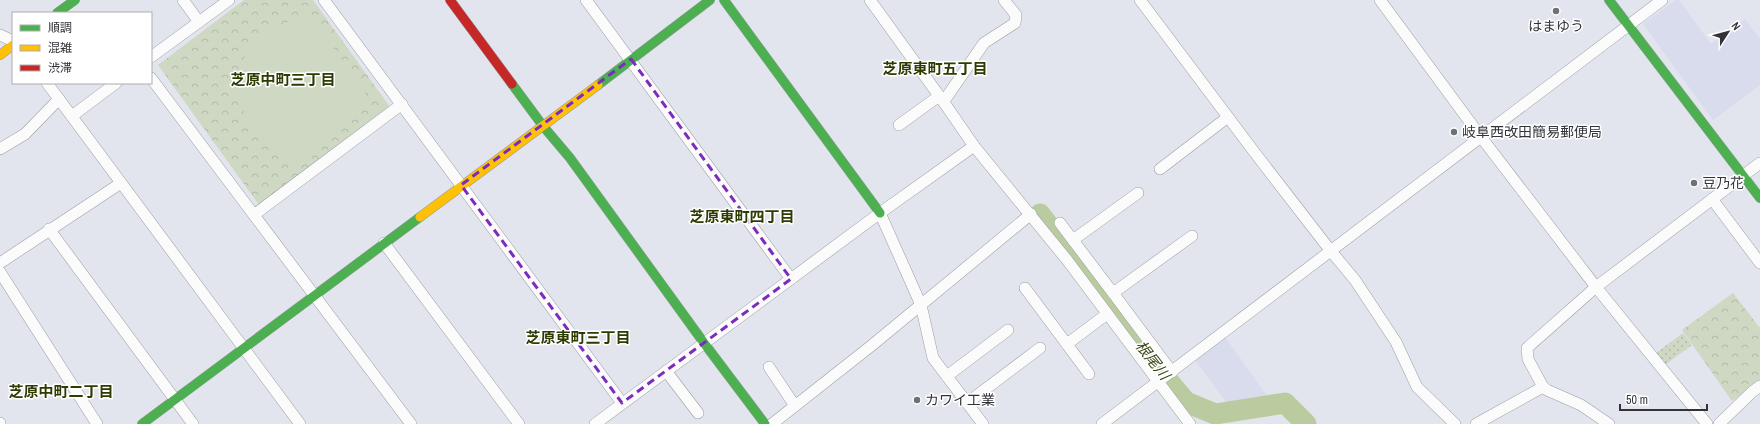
<svg xmlns="http://www.w3.org/2000/svg" width="1760" height="424" font-family="'Archivo Narrow','Noto Sans JP',sans-serif">
  <defs>
    <pattern id="grass-dots" width="8" height="8" patternUnits="userSpaceOnUse"><rect width="8" height="8" fill="#ced8c3"/><path d="M2 2h.1M6 6h.1" fill="none" stroke="#b1baa8" stroke-width="1.8" stroke-linecap="round"/></pattern>
    <pattern id="forest-crowns" width="20" height="18" patternUnits="userSpaceOnUse"><rect width="20" height="18" fill="#ced8c3"/><path d="M2 6a3 3 0 1 1 6 0M12 15a3 3 0 1 1 6 0" fill="none" stroke="#b1baa8"/></pattern>
  </defs>
  <rect width="100%" height="100%" fill="#e2e5ee"/>
  <!-- built -->
  <g fill="#d8dced">
    <polygon points="1676,0 1679,0 1711,44 1745,19 1760,39 1760,85 1713,120 1643,24"/>
    <polygon points="1225,337 1270,400 1232,410 1195,360"/>
  </g>
  <!-- grass -->
  <polygon fill="url(#grass-dots)" points="1683,333 1692,345 1665,365 1656,353"/>
  <!-- forest -->
  <g fill="url(#forest-crowns)">
    <polygon points="244,0 313,0 390,107 259,205 158,65"/>
    <polygon points="1733,293 1760,328 1760,382 1732,401 1682,330"/>
  </g>
  <!-- garden -->
  <path fill="#ced8c3" d="M309,14l63,89 -79,66c-24,-21 -56,-54 -59,-87 0,-4 3,-10 5,-14 12,-30 41,-45 70,-54z"/>
  <g fill="none" stroke-linecap="round" stroke-linejoin="round">
    <!-- river -->
    <polyline stroke="#bacc9f" stroke-width="21" points="1040,214 1159,370 1186,402 1215,414 1285,403 1306,424"/>
    <!-- street casing -->
    <g stroke="#9b9da3" stroke-width="12">
      <g id="street">
        <polyline points="183,0 199,22"/>
        <polyline points="324,0 622,403"/>
        <polyline points="586,0 791,279"/>
        <polyline points="870,0 945,104 974,146 1067,260 1190,424"/>
        <polyline points="1140,0 1255,153 1330,250 1355,280 1396,342 1417,387 1455,424"/>
        <polyline points="1380,0 1481,137 1596,287 1707,424"/>
        <polyline points="0,35 13,41"/>
        <polyline points="151,57 229,0"/>
        <polyline points="151,78 411,424"/>
        <polyline points="47,83 300,424"/>
        <polyline points="942,100 946,98 984,43 1015,23 1016,15 1004,0"/>
        <polyline points="72,116 116,83"/>
        <polyline points="899,125 939,96"/>
        <polyline points="0,149 25,134 59,99"/>
        <polyline points="1160,169 1228,117"/>
        <polyline points="1712,199 1760,263"/>
        <polyline points="880,213 921,305 933,358 983,424"/>
        <polyline points="255,214 402,104"/>
        <polyline points="1060,223 1113,293"/>
        <polyline points="49,229 193,424"/>
        <polyline points="1073,240 1138,193"/>
        <polyline points="384,243 519,424"/>
        <polyline points="0,263 121,183"/>
        <polyline points="0,272 97,424"/>
        <polyline points="1025,288 1089,374"/>
        <polyline points="1067,344 1107,314"/>
        <polyline points="769,367 795,406"/>
        <polyline points="666,371 698,413"/>
        <polyline points="1172,372 1113,293 1192,236"/>
        <polyline points="947,376 1008,330"/>
        <polyline points="1543,387 1528,359 1527,348 1596,287 1760,163"/>
        <polyline points="967,403 1040,348"/>
        <polyline points="0,423 0,424"/>
        <polyline points="595,424 880,213 974,146"/>
        <polyline points="772,424 871,346 1031,214"/>
        <polyline points="1102,424 1662,0"/>
        <polyline points="1476,424 1543,387 1547,390 1581,405 1609,424"/>
        <polyline points="1719,424 1752,392 1760,386"/>
      </g>
    </g>
    <!-- fast casing -->
    <g stroke="#9b9da3" stroke-width="10">
      <g id="fast">
        <polyline points="724,0 880,213"/>
        <polyline points="1609,0 1760,198"/>
        <polyline points="57,13 75,0"/>
        <polyline points="512,84 543,126 570,158 704,343 765,424"/>
        <polyline points="598,85 710,0"/>
        <polyline points="142,424 420,217"/>
      </g>
    </g>
    <!-- slow casing -->
    <g stroke="#9b9da3" stroke-width="10">
      <g id="slow">
        <polyline points="0,55 13,45"/>
        <polyline points="420,217 598,85"/>
      </g>
    </g>
    <!-- jam casing -->
    <g stroke="#9b9da3" stroke-width="10">
      <polyline id="jam" points="450,0 512,84"/>
    </g>
    <!-- street -->
    <use href="#street" stroke="#fbfbfc" stroke-width="11"/>
    <!-- fast -->
    <use href="#fast" stroke="#4caf50" stroke-width="9"/>
    <!-- slow -->
    <use href="#slow" stroke="#ffc107" stroke-width="9"/>
    <!-- jam -->
    <use href="#jam" stroke="#c62828" stroke-width="9"/>
  </g>
  <!-- marked area -->
  <path fill="none" stroke="#7b2cbf" stroke-width="3" stroke-dasharray="8 5" stroke-linejoin="round" d="M631,59l160,220 -169,124 -161,-218z"/>
  <!-- markers -->
  <g fill="#707178" stroke="#fff" stroke-width="1.5">
    <circle cx="1556" cy="11" r="4"/>
    <circle cx="1454" cy="132" r="4"/>
    <circle cx="1694" cy="183" r="4"/>
    <circle cx="917" cy="400" r="4"/>
  </g>
  <g text-anchor="middle" dominant-baseline="central" stroke-width="3" stroke-linejoin="round" paint-order="stroke">
    <!-- poi labels -->
    <g font-size="14" fill="#323339" stroke="#fff" text-anchor="start">
      <text x="1556" y="26" text-anchor="middle">はまゆう</text>
      <text x="1462" y="132">岐阜西改田簡易郵便局</text>
      <text x="1702" y="183">豆乃花</text>
      <text x="925" y="400">カワイ工業</text>
    </g>
    <!-- neighbourhood labels -->
    <g font-size="15" font-weight="bold" fill="#2d3c02" stroke="#fff">
      <text x="935" y="68">芝原東町五丁目</text>
      <text x="283" y="79">芝原中町三丁目</text>
      <text x="742" y="216">芝原東町四丁目</text>
      <text x="578" y="337">芝原東町三丁目</text>
      <text x="61" y="391">芝原中町二丁目</text>
    </g>
    <!-- water labels -->
    <g font-size="15" font-style="italic" fill="#364514" stroke="#fff">
      <text transform="translate(1153 360) rotate(52)">根尾川</text>
    </g>
  </g>
  <!-- legend -->
  <rect x="12" y="12" width="140" height="72" fill="#ffffff" stroke="#adadb0"/>
  <rect x="20" y="25" width="20" height="6" fill="#4caf50" stroke="#adadb0"/>
  <text x="48" y="32" font-size="12" fill="#323339">順調</text>
  <rect x="20" y="45" width="20" height="6" fill="#ffc107" stroke="#adadb0"/>
  <text x="48" y="52" font-size="12" fill="#323339">混雑</text>
  <rect x="20" y="65" width="20" height="6" fill="#c62828" stroke="#adadb0"/>
  <text x="48" y="72" font-size="12" fill="#323339">渋滞</text>
  <!-- north arrow -->
  <g transform="translate(1728 32) rotate(54)" stroke="#ffffff" stroke-width="3" paint-order="stroke">
  <path d="M0-3L7 15L0 10L-7 15Z" fill="#323339"/>
  <text y="-6" font-size="11" font-weight="bold" text-anchor="middle" fill="#323339">N</text>
  </g>
  <!-- scale -->
  <path d="M1620 404v6h87v-6" fill="none" stroke="#323339" stroke-width="2"/>
  <text x="1626" y="404" font-size="12" fill="#323339" stroke="#ffffff" stroke-width="3" paint-order="stroke">50 m</text>
</svg>
